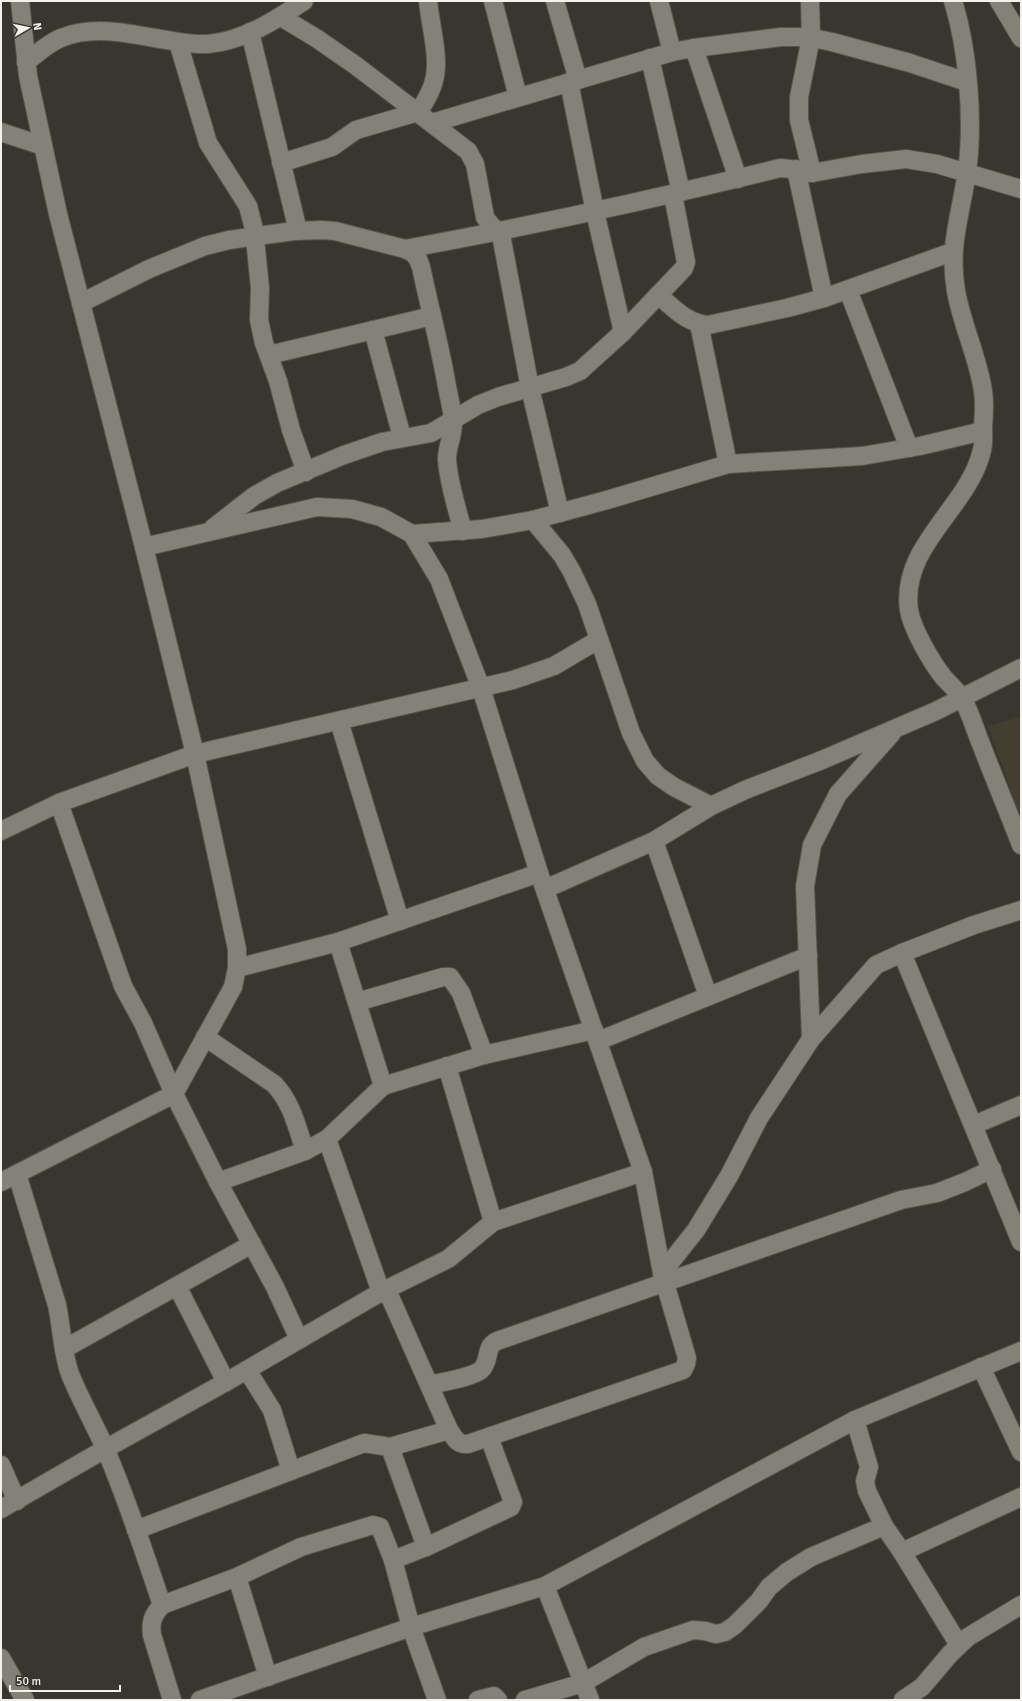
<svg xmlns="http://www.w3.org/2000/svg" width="1022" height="1701" font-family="Signika,sans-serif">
  <rect width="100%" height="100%" fill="#39362f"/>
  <!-- built -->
  <polygon fill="#423e30" points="1021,717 1021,819 988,726"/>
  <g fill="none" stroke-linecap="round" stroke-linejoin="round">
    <!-- minor casing -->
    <g stroke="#57554e" stroke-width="20">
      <g id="minor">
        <polyline points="493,1 518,97"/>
        <polyline points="555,1 578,80"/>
        <polyline points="659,1 672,52"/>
        <polyline points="810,1 811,38 799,97 799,120 812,173"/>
        <path d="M953,1c15,48 21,120 14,170 -6,44 -19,74 -11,120 6,34 22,66 27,100 2,12 1,24 0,36 0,7 1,16 -1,23 -13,58 -82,95 -73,160 3,19 23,53 35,68 6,6 13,13 18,20 8,13 13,32 19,46 13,34 27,67 40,101"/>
        <polyline points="999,1 1021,38"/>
        <path d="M281,17l35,21 39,27 113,86 7,13 10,53c5,9 13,13 17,23l28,148 30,125"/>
        <polyline points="250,32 298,231"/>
        <polyline points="178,42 208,143 248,206 254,229 260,288 259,320 264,343 278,381 291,430 306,472"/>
        <polyline points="694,48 738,179"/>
        <polyline points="650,58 681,192"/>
        <path d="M26,62c11,-8 22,-19 35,-24 31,-13 67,-5 99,1 15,2 32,6 48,5 35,-3 68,-24 96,-43"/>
        <polyline points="569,82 595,212 623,332"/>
        <polyline points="432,123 672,52 694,48 781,37 808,37 832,42 910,63 967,82"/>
        <polyline points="1,132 43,146"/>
        <path d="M281,163l51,-16 24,-17 62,-18c8,-11 15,-23 17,-36 4,-21 -5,-53 -7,-75"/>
        <polyline points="796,169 824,298"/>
        <path d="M405,249c126,-23 250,-50 375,-81 12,0 21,5 32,5l50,-9 44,-5 31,5 84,25"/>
        <polyline points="848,290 909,448"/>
        <path d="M658,295c16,13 28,28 50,30l79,-17 37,-10 128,-46"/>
        <path d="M81,303l68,-34 56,-23 24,-6 65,-9 28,-1 13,1 70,18 8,4 5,6 3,8c8,38 18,75 25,114 2,13 6,26 7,39 1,15 -6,25 -6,39 1,22 10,50 16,72"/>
        <polyline points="699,324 728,464"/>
        <polyline points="373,330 402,437"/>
        <polyline points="269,355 432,316"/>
        <polyline points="533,520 562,555 572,572 587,604 631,733 645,761 658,776 674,787 711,806"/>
        <polyline points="213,528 254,496 277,483 344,455 382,442 431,433 478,405 498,397 566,377 580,371 623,332 684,268 686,262 673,195"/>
        <polyline points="412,534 482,529 533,520 607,500 728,464 862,456 920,446 983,431"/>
        <path d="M144,547l173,-40 35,2 29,8 31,17 27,45 42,109 58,185 104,299 19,101 25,85 -1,6 -3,6 -215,74c-11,1 -13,-6 -19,-14l-59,-133 -9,-5 -54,-153"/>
        <polyline points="339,721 400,921"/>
        <polyline points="59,803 123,986 143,1023 174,1094 218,1182 275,1287 299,1339"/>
        <polyline points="1,831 59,803 195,754 513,680 554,666 598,640"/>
        <polyline points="654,841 708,996"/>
        <polyline points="545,889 654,841 711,806 745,790 822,760 936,711 1021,668"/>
        <polyline points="338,942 383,1086"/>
        <polyline points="902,953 1021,1242"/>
        <polyline points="237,968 338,942 539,873"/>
        <polyline points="357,1002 443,977 450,977 461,993 484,1055"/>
        <path d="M205,1037l69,47c18,19 23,43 31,67"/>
        <polyline points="811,1039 805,886 812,845 838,794 892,733"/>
        <polyline points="598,1041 808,956"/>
        <polyline points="447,1066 493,1222"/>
        <polyline points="974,1125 1021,1105"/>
        <path d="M17,1174l40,131c5,23 5,47 13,69 10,25 24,49 35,74 22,51 39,104 57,157"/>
        <polyline points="1,1182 174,1094 233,987 237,968 237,949 195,754 144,547 58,214 28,76 20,1"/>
        <polyline points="218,1182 305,1151 327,1139 383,1086 484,1055 594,1030"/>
        <polyline points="662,1273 696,1230 729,1176 759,1118 811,1039 876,965 902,953 974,925 1021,910"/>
        <polyline points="177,1286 226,1382"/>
        <polyline points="64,1349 252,1244"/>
        <polyline points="981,1367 1021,1452"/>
        <polyline points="247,1370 272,1410 291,1471"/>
        <path d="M430,1385c12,-3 43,-8 51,-15 10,-9 3,-23 16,-29l404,-141 36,-7 28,-11 27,-13"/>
        <polyline points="855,1420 869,1467 865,1481 867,1491 884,1526 902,1552 959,1645"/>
        <polyline points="390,1447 426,1547"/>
        <polyline points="1,1465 17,1501"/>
        <polyline points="1,1509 105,1449 226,1382 381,1292 448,1259 493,1222 643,1172"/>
        <polyline points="136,1530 364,1443 390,1447 449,1430"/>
        <polyline points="902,1552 1021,1497"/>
        <polyline points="393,1560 426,1547 511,1507 513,1502 489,1437"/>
        <polyline points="237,1577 268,1677"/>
        <polyline points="545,1586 590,1700"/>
        <polyline points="1,1658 25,1700"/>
        <path d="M172,1700l-20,-65c-2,-13 1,-20 10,-30l75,-28 64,-30 72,-22 7,2 13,33 18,67 26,73"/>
        <polyline points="200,1700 411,1627 545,1586 855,1420 1021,1351"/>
        <polyline points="478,1700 494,1696 498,1700"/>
        <polyline points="525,1700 583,1683 644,1647 693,1630 705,1631 716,1634 725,1632 735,1625 759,1601 769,1587 787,1572 811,1557 884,1526"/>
        <polyline points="903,1700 922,1687 950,1654 968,1637 1021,1605"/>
      </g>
    </g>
    <!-- minor -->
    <use href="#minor" stroke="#838178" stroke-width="18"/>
  </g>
  <!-- border -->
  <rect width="1022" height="1701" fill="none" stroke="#f3f1ec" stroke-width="4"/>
  <!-- north arrow -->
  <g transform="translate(28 28) rotate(81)" stroke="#39362f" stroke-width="3" paint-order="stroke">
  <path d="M0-3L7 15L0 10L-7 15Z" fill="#f3f1ec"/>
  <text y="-6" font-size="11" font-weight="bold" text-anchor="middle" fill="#f3f1ec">N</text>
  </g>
  <!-- scale -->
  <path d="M10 1685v6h110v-6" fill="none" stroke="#f3f1ec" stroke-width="2"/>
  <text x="16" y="1685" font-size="12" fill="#f3f1ec" stroke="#39362f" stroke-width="3" paint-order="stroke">50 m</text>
</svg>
